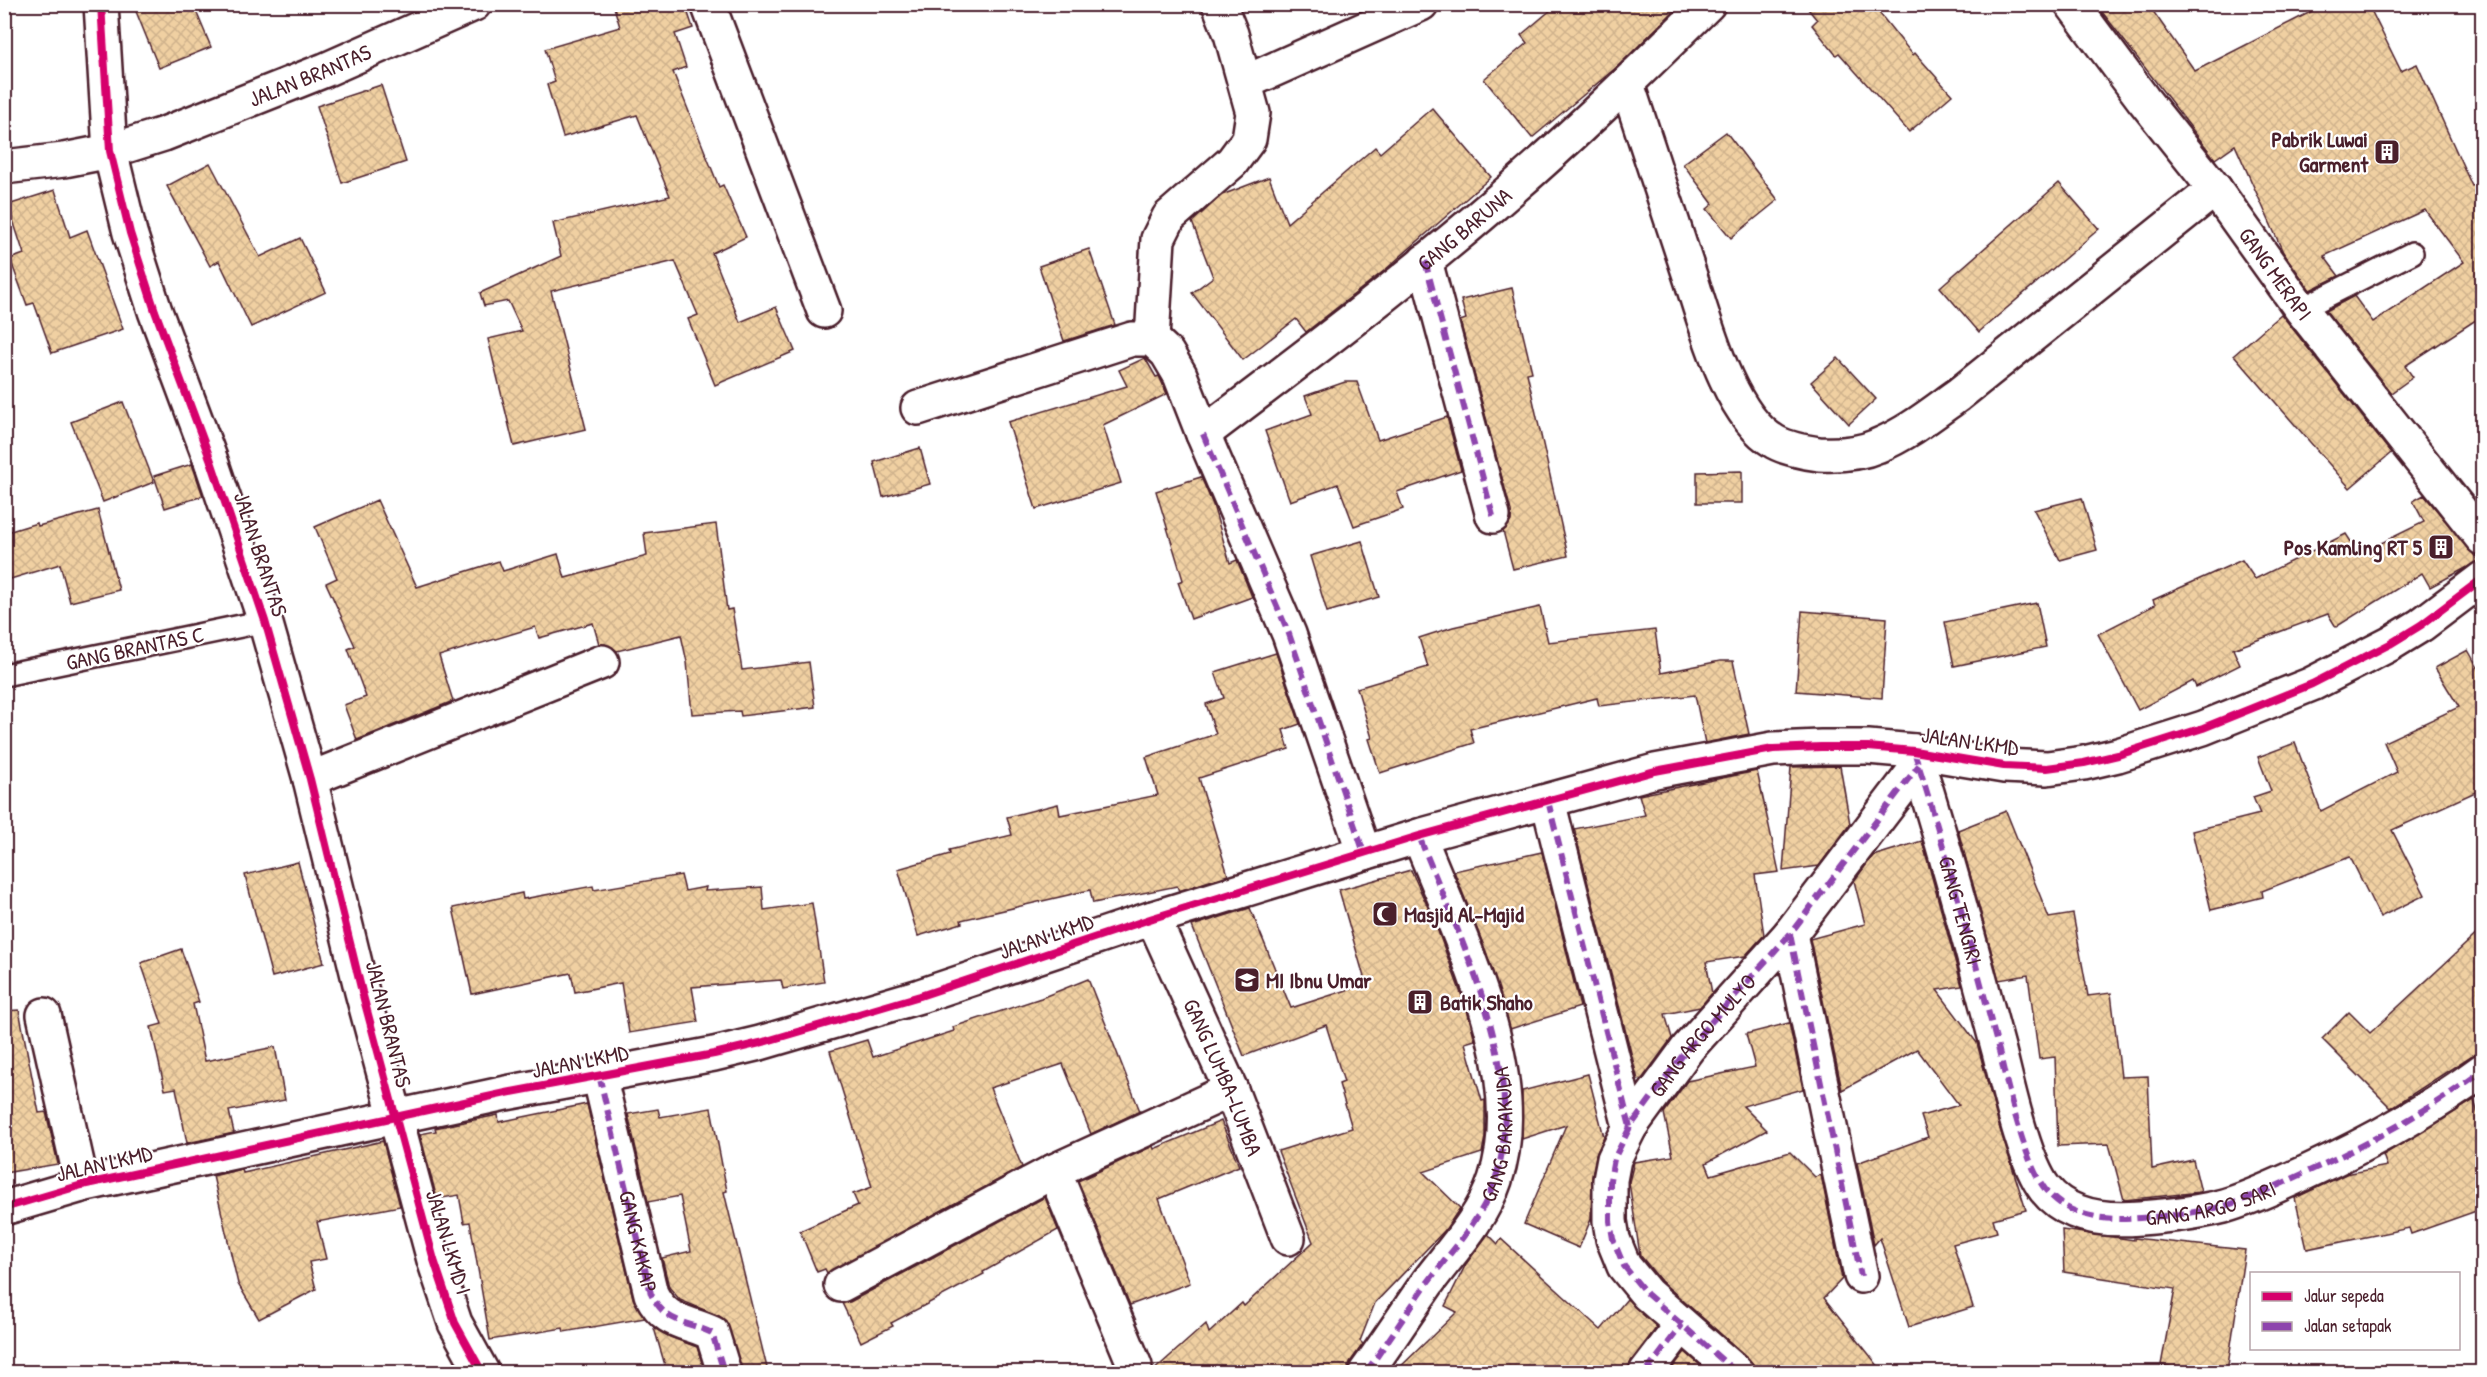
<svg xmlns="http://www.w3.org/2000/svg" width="2487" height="1377" font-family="'Patrick Hand',sans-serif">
  <defs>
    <pattern id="building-cross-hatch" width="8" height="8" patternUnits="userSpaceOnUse" patternTransform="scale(1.5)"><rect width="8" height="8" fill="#f0d0a2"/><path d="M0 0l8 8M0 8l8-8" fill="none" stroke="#cfb28c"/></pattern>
  </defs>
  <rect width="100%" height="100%" fill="#fff"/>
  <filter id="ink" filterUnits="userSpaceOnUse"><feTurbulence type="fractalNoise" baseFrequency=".0167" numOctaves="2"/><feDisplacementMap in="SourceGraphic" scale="12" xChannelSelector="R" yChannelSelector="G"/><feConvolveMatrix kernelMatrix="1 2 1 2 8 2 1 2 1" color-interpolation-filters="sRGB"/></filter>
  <g filter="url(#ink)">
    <!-- building -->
    <g fill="url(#building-cross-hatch)" stroke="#4a1f2b" stroke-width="1.5">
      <polygon points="133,4 193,4 211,47 159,68"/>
      <polygon points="613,4 685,4 693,28 675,34 686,67 673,72 719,187 723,185 746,237 712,253 740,322 776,307 795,351 715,385 688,319 698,315 675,261 551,291 586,429 514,446 488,339 522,331 508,301 484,306 480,293 561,256 553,223 670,196 637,115 563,137 547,85 555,82 545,49 620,27"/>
      <polygon points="1558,4 1681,4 1618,66 1532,138 1484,79 1527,43 1521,35"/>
      <polygon points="1804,4 1872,4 1913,55 1915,53 1952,95 1909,132 1839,53 1836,55 1812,25 1817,20"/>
      <polygon points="2096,4 2148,4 2195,71 2326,4 2368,4 2401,71 2417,64 2472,186 2482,178 2482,316 2405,366 2413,377 2391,393 2326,311 2354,296 2373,322 2464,262 2425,210 2324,256 2339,276 2310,290 2283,252 2235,145 2215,159"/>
      <polygon points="381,85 406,162 342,183 317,106"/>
      <polygon points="1432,108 1491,177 1385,270 1306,332 1296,319 1243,360 1192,293 1213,277 1192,222 1222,195 1269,177 1287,223 1375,147 1380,153"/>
      <polygon points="1726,132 1778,200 1731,238 1707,209 1713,204 1683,164"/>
      <polygon points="210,163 260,257 300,238 326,292 251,327 219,261 210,266 167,186"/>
      <polygon points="2059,183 2099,229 1979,332 1940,287"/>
      <polygon points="55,190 70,237 87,230 123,329 52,353 34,303 27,305 10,259 24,254 8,205"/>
      <polygon points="1089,249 1115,325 1064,341 1039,266"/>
      <polygon points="1512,288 1532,372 1527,373 1568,556 1513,569 1503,531 1511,521 1511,511 1460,321 1466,319 1461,300"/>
      <polygon points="2281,314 2391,453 2350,488 2234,355"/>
      <polygon points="1145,358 1156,377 1159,376 1167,394 1103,425 1121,483 1036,509 1008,422 1127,386 1119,370"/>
      <polygon points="1838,358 1876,399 1849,424 1811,382"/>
      <polygon points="1345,382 1357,382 1378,440 1447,417 1461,470 1397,492 1403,509 1354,526 1338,484 1290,501 1265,431 1312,414 1305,396"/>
      <polygon points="123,402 154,482 103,502 71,422"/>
      <polygon points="920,448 930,484 883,497 874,462"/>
      <polygon points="192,464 203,496 165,508 154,476"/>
      <polygon points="1742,471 1742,503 1697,503 1697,472"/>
      <polygon points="1201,477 1213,505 1230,563 1237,560 1252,597 1191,619 1178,582 1183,580 1156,491"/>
      <polygon points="2424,495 2479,561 2430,587 2422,573 2336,627 2328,614 2233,649 2240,665 2196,687 2193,681 2138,710 2098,634 2155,605 2153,600 2242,560 2255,579 2346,534 2359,554 2424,522 2413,501"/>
      <polygon points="2082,498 2097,550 2060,560 2034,510"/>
      <polygon points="377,500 417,587 499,561 503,571 558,554 565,578 647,556 644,533 716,524 727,610 732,609 742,670 809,662 815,707 741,716 740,711 692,714 687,662 681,635 617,651 605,644 599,644 593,623 539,638 535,627 439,656 453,701 357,740 344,705 366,697 348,649 355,646 326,583 337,578 315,527"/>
      <polygon points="98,510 119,590 70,602 60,564 4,581 4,533 37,523 38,526"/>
      <polygon points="1362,541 1379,597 1327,612 1310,556"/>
      <polygon points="2037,603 2046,647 1954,666 1945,622"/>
      <polygon points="1540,607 1548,642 1655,630 1661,673 1720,661 1733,661 1749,734 1705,743 1695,695 1599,706 1597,698 1470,729 1474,743 1380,773 1369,739 1372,738 1357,688 1428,667 1419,638 1453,627"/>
      <polygon points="1802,611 1887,618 1882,698 1796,691"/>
      <polygon points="2468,650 2482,675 2482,789 2392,830 2425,895 2380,917 2350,857 2262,891 2263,897 2211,910 2192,831 2260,814 2253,797 2271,791 2258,757 2295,743 2321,811 2397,772 2384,742 2459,707 2435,668"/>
      <polygon points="1276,653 1300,724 1283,730 1289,749 1199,778 1228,875 1179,891 1177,886 1093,903 1090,890 961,920 962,923 918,936 898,869 950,854 949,850 1012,835 1007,817 1058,804 1060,815 1158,795 1146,757 1216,734 1206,704 1224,698 1215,672"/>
      <polygon points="1840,766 1850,824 1819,866 1783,871 1791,767"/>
      <polygon points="1757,771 1779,872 1755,875 1764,935 1745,956 1706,962 1712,993 1700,1007 1665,1014 1672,1038 1642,1079 1638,1080 1574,829 1645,815 1639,795"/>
      <polygon points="2006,811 2049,918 2073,914 2088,996 2111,993 2121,1077 2148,1076 2152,1169 2193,1160 2201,1192 2124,1200 2109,1144 2058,1146 2055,1057 2039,1059 2028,975 1999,980 1958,830"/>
      <polygon points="1922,841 1962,986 1937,990 1977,1043 2000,1129 2026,1210 1993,1219 1997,1232 1953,1244 1973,1307 1909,1327 1880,1238 1874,1245 1857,1163 1928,1137 1921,1116 1959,1105 1917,1049 1842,1090 1810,939 1865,924 1854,881 1873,856"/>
      <polygon points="1542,852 1580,1007 1510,1029 1487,954 1454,871"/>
      <polygon points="298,862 324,963 272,977 245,875"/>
      <polygon points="1411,870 1435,923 1467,1010 1475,1040 1465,1043 1482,1101 1485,1100 1485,1137 1482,1153 1423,1172 1460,1208 1445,1230 1375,1303 1360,1341 1363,1344 1350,1362 1348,1372 1152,1372 1206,1324 1209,1333 1242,1303 1244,1306 1313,1242 1278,1151 1352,1128 1339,1084 1344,1082 1326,1025 1244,1056 1192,926 1250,908 1291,1008 1366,984 1339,890"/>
      <polygon points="681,875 685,891 706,887 705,891 762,887 764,910 812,903 824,982 783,989 781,980 692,987 698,1022 629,1033 621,983 575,992 571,973 472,994 453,908 522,893 523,899 593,886 594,890"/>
      <polygon points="2482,929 2482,1052 2471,1056 2391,1108 2322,1039 2349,1012 2370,1033"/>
      <polygon points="181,949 199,1002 193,1004 205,1061 275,1047 285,1100 229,1111 234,1133 187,1143 176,1088 165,1090 151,1027 162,1024 141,963"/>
      <polygon points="1088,979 1140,1111 1091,1134 1063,1064 990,1088 1022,1167 827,1273 825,1269 817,1272 800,1231 858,1205 853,1194 872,1187 830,1051 867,1040 873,1057 954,1031 953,1027 1041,998"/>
      <polygon points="19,1010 39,1113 46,1112 58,1164 4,1173 4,1011"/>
      <polygon points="1789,1023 1803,1089 1743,1106 1767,1130 1706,1163 1711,1175 1790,1152 1815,1177 1821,1175 1842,1279 1824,1298 1883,1372 1754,1372 1754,1365 1748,1358 1661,1281 1640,1255 1629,1182 1634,1162 1673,1156 1664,1113 1687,1081 1755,1067 1746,1034"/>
      <polygon points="1588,1074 1604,1137 1596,1155 1592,1176 1591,1219 1579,1248 1524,1224 1566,1125 1522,1139 1522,1091"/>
      <polygon points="2474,1100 2482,1128 2482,1209 2411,1234 2409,1228 2307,1249 2295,1198 2346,1174 2387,1166 2383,1155"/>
      <polygon points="587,1104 633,1298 645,1318 564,1332 563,1328 490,1340 470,1222 464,1223 459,1195 437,1199 420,1134 436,1131 435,1128 498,1115 499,1122"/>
      <polygon points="711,1108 727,1191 724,1192 768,1372 742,1372 726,1321 719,1316 680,1300 669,1287 662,1258 691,1251 680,1196 648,1202 628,1114 658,1109 660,1117"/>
      <polygon points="1221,1121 1239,1166 1159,1199 1190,1283 1130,1305 1078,1181 1153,1146 1154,1149"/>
      <polygon points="383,1141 400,1206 317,1222 326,1259 309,1262 316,1289 259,1319 238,1284 213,1176 242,1169 243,1173"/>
      <polygon points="1045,1197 1058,1230 983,1272 984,1274 891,1323 893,1326 861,1342 842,1303 850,1302"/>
      <polygon points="2062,1230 2134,1240 2134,1238 2245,1250 2227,1372 2203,1372 2161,1365 2175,1289 2064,1272"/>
      <polygon points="1488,1234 1498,1244 1501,1239 1601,1330 1627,1299 1657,1327 1631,1361 1628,1372 1395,1372 1457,1312 1445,1306 1466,1264"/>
      <polygon points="654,1328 670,1337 697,1347 705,1372 667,1372"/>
      <polygon points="1685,1352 1708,1372 1669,1372"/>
    </g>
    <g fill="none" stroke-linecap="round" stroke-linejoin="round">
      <!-- lane casing -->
      <g stroke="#4a1f2b" stroke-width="26">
        <g id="lane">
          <polyline points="2301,309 2412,253"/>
          <polyline points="4,675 265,621"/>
        </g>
      </g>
      <!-- street casing -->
      <g stroke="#4a1f2b" stroke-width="38">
        <g id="street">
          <polyline points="101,4 110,151 130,233 155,311 211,461 265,621 310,779 362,992 434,1260 455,1323 482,1372"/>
          <polyline points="708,4 824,311"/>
          <path id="s1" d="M2072,4l71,95 72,90 86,120 181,229"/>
          <polyline points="1246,82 1421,4"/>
          <path d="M1627,84c21,65 43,130 64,195 15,47 39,138 84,163 13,7 30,10 44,12 20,1 40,0 58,-8 30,-12 56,-33 81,-51l257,-206"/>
          <path id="s2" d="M4,167l60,-7 46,-9 54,-17 161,-64 149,-66"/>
          <polyline points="1425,261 1493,516"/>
          <polyline points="1152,339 1158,239 1169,217 1232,162 1249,139 1253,113 1231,34 1219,4"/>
          <polyline points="918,408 1132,339 1152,339 1167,353 1180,375 1203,434 1289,634 1364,853"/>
          <path id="s3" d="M1203,434c98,-74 196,-148 289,-228 75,-64 146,-133 216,-202"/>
          <path d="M1914,751c32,99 58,200 85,300 9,36 25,111 46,138 23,29 61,32 95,29 28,-2 56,-5 84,-12 28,-8 56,-22 83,-34 61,-28 121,-61 175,-101"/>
          <polyline points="310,779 602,662"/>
          <polyline points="1548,801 1630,1127"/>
          <path id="s4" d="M1153,918l78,172 57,148"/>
          <polyline points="1790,934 1861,1276"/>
          <polyline points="44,1015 82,1185"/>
          <path d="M599,1075l52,219c15,30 33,26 61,39l12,39"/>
          <polyline points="841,1285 1054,1171"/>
          <polyline points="1135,1366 1054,1171 1231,1090"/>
          <path id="s5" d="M1366,1372c21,-29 41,-60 62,-90 24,-32 54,-63 67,-102 36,-105 -38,-247 -76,-344"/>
          <polyline points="1646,1372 1682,1325"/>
          <path id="s6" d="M1736,1372l-89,-78 -23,-28 -11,-27 -3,-18v-41l4,-21 16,-32 58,-79 102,-114 129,-169"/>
        </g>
      </g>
      <!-- secondary casing -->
      <g stroke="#4a1f2b" stroke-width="38">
        <polyline id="secondary" points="4,1208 82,1185 506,1093 714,1054 760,1043 920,996 1153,918 1419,836 1655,771 1773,749 1821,747 1868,747 1914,751 2004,766 2047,768 2084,763 2118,755 2203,728 2312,684 2390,644 2421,625 2482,579"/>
      </g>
      <!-- lane -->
      <use href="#lane" stroke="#fff" stroke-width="21"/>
      <!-- street -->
      <use href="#street" stroke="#fff" stroke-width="33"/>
      <!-- secondary -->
      <use href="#secondary" stroke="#fff" stroke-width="33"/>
      <!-- quiet -->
      <g stroke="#8e44ad" stroke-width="6" stroke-dasharray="12 6" stroke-linecap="butt">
        <polyline points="1425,261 1493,516"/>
        <polyline points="1203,434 1289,634 1364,853"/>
        <path id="s7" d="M1914,751c32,99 58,200 85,300 9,36 25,111 46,138 23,29 61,32 95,29 28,-2 56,-5 84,-12 28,-8 56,-22 83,-34 61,-28 121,-61 175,-101"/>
        <polyline points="1548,801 1630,1127"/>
        <polyline points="1790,934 1861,1276"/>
        <path id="s8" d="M599,1075l52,219c15,30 33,26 61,39l12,39"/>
        <path d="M1366,1372c21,-29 41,-60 62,-90 24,-32 54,-63 67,-102 36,-105 -38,-247 -76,-344"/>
        <polyline points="1646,1372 1682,1325"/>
        <polyline points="1736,1372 1647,1294 1624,1266 1613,1239 1610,1221 1610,1180 1614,1159 1630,1127 1688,1048 1790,934 1919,765"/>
      </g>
      <!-- cycleway casing -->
      <g stroke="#fff" stroke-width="11">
        <g id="cycleway">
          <polyline points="101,4 110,151 130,233 155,311 211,461 265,621 310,779 362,992 434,1260 455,1323 482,1372"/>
          <polyline points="4,1208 82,1185 506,1093 714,1054 760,1043 920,996 1153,918 1419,836 1655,771 1773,749 1821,747 1868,747 1914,751 2004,766 2047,768 2084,763 2118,755 2203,728 2312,684 2390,644 2421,625 2482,579"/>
        </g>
      </g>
      <!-- cycleway -->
      <use href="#cycleway" stroke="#d6006c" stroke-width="8"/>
    </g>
  </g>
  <!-- icons -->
  <defs>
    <g id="building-square" transform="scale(1.35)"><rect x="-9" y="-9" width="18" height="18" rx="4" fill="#4a1f2b" stroke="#fff"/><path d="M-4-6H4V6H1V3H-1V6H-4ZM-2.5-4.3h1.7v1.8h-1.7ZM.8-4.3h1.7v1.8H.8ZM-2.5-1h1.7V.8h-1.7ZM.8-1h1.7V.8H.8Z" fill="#fff"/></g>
    <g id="mosque-square" transform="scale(1.35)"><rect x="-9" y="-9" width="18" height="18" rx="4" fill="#4a1f2b" stroke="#fff"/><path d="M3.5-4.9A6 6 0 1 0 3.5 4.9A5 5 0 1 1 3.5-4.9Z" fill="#fff"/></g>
    <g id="school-square" transform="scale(1.35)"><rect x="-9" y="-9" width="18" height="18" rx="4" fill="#4a1f2b" stroke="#fff"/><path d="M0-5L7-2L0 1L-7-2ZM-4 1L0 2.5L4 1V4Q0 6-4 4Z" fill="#fff"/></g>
  </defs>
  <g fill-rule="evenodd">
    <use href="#building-square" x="2387" y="152"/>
    <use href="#building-square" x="2441" y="547"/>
    <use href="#mosque-square" x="1385" y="914"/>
    <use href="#school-square" x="1247" y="980"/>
    <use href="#building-square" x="1420" y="1002"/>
  </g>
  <g text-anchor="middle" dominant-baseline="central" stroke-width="4.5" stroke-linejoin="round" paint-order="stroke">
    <!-- street labels -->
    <g font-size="22" fill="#4a1f2b" stroke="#fff">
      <text stroke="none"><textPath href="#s2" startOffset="321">JALAN BRANTAS</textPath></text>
      <text stroke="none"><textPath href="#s3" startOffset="332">GANG BARUNA</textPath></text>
      <text stroke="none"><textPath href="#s1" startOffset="338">GANG MERAPI</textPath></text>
      <text transform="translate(261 554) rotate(72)">JALAN BRANTAS</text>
      <text transform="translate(135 648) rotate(-12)">GANG BRANTAS C</text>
      <text transform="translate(1970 741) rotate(8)">JALAN LKMD</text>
      <text stroke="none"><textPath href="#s7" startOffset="166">GANG TENGIRI</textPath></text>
      <text transform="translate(1046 936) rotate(-19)">JALAN LKMD</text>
      <text transform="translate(389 1024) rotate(76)">JALAN BRANTAS</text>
      <text stroke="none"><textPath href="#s6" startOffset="417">GANG ARGO MULYO</textPath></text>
      <text transform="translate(580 1061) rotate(-11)">JALAN LKMD</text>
      <text stroke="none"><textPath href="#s4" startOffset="174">GANG LUMBA-LUMBA</textPath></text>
      <text stroke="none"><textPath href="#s5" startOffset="278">GANG BARAKUDA</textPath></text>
      <text transform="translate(104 1163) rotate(-13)">JALAN LKMD</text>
      <text stroke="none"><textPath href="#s7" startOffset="634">GANG ARGO SARI</textPath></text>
      <text stroke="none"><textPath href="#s8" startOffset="171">GANG KAKAP</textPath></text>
      <text transform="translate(449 1242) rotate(73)">JALAN LKMD I</text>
    </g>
    <!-- poi labels -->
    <g font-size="22" font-weight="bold" fill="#4a1f2b" stroke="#fff" text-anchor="start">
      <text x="2368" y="139" text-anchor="end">Pabrik Luwai<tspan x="2368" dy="25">Garment</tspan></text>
      <text x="2422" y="547" text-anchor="end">Pos Kamling RT 5</text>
      <text x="1404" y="914">Masjid Al-Majid</text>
      <text x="1266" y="980">MI Ibnu Umar</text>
      <text x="1440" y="1002">Batik Shaho</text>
    </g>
  </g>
  <!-- margin -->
  <rect width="2487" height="1377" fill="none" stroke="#fff" stroke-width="24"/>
  <rect x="12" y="12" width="2463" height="1353" fill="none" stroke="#4a1f2b" stroke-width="2" filter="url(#ink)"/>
  <!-- legend -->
  <rect x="2250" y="1272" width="210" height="78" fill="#ffffff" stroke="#b7a5aa" stroke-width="1.5"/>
  <rect x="2262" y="1292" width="30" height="9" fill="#d6006c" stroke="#b7a5aa" stroke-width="1.5"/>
  <text x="2304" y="1302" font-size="18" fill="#4a1f2b">Jalur sepeda</text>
  <rect x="2262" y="1322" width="30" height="9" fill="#8e44ad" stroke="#b7a5aa" stroke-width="1.5"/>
  <text x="2304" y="1332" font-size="18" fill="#4a1f2b">Jalan setapak</text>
</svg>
